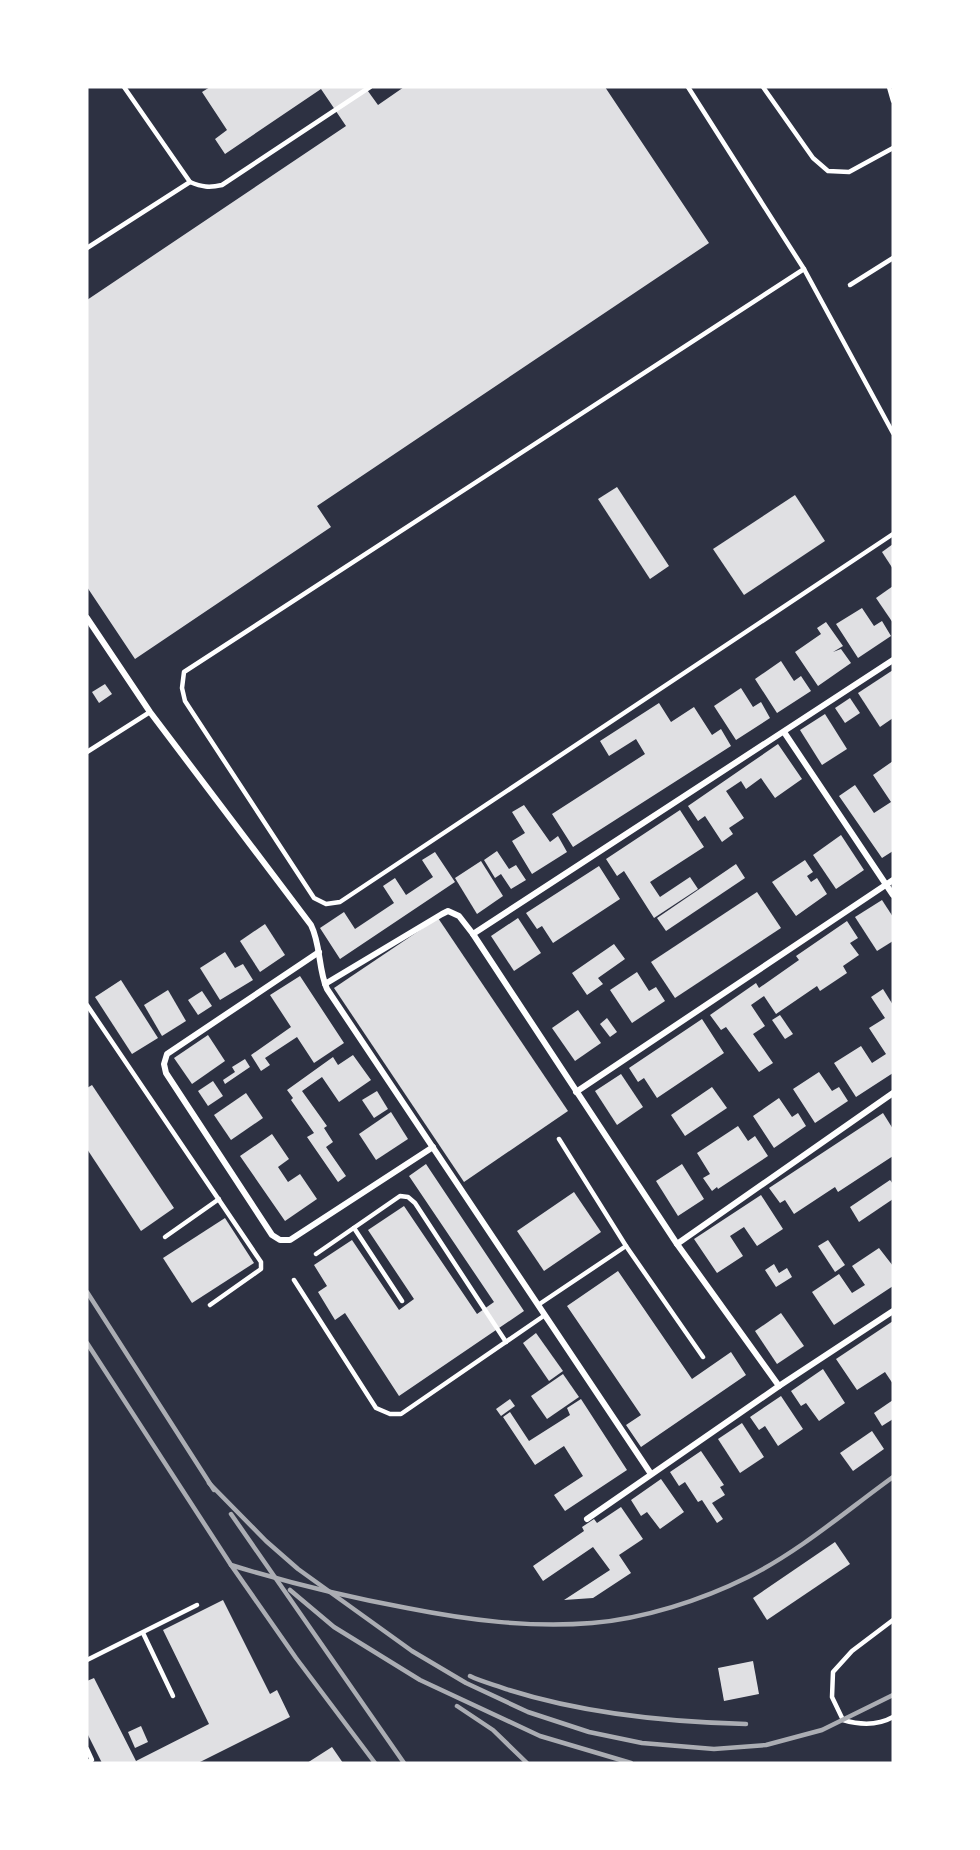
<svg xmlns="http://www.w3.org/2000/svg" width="980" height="1850" font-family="Literata,serif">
  <rect width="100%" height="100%" fill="#2d3142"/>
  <!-- building -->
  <g fill="#e0e0e3">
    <polygon points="210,87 365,87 378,105 404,87 605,87 709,243 317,506 331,527 135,659 87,587 87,300 346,126 321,89 225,154 215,139 227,130 202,92"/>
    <polygon points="617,487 669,566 650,579 598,499"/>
    <polygon points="795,495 825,541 744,595 713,549"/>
    <polygon points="893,544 893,569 882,552"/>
    <polygon points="893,586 893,623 876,598"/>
    <polygon points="862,608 874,626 882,621 891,636 858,658 836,624"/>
    <polygon points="826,622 843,646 833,652 841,649 851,663 818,686 795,652 821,634 817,628"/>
    <polygon points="781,661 794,681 801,676 811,691 777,713 755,679"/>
    <polygon points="893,670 893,718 880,727 858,693"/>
    <polygon points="105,684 112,694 99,703 92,692"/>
    <polygon points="741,688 753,707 761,702 770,718 736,740 714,706"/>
    <polygon points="850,698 860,713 845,723 835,708"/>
    <polygon points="659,703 671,722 694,707 712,735 721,729 731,746 573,847 552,814 645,754 636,739 609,756 600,741"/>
    <polygon points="825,714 847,749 822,765 800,730"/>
    <polygon points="778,744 802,779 775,798 761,778 746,789 741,781 726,791 744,818 729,828 733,834 722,842 705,816 698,821 688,806"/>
    <polygon points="893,761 893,851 882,858 839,796 855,785 874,813 891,802 873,775"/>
    <polygon points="524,805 550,842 558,836 567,852 532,874 512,841 525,833 512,812"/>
    <polygon points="680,810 704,847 650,882 660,897 690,877 698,889 654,918 624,871 617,876 606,859"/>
    <polygon points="841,835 864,870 836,889 813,855"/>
    <polygon points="497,851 509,869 516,865 526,880 511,889 501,874 495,878 484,860"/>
    <polygon points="435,852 455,882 340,959 320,928 344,912 355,929 394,903 383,886 395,878 406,895 433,877 422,860"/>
    <polygon points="805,860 813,872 807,876 811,882 817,878 827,894 796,916 772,882"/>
    <polygon points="481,861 503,896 477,914 455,878"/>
    <polygon points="736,864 745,878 666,931 657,918"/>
    <polygon points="599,866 620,899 553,943 542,926 537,929 526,913"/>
    <polygon points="757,892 781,928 675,998 651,962"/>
    <polygon points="882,900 893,917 893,941 877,951 855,917"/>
    <polygon points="438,918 568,1111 464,1182 334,988"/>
    <polygon points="518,918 541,953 514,971 491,936"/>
    <polygon points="847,921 858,938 850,943 859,955 843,966 847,973 820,991 817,986 776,1014 764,996 751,1005 765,1026 753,1034 773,1063 759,1072 726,1027 721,1030 710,1015 756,983 759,988 799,960 796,956"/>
    <polygon points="265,924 285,955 260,972 240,941"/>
    <polygon points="614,944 625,959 598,978 603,984 587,995 572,973"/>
    <polygon points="225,952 235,968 243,964 253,980 220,1000 200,968"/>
    <polygon points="637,972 649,991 656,987 665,1001 632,1023 610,990"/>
    <polygon points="300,976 344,1043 314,1063 297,1037 265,1058 270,1065 261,1071 251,1055 291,1027 270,995"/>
    <polygon points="121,980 158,1038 132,1054 95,997"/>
    <polygon points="883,989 893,1005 893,1073 856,1097 834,1063 861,1046 872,1063 886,1054 869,1028 885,1018 871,997"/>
    <polygon points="168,990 186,1021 162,1036 144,1005"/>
    <polygon points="202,991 212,1006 198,1015 188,1000"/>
    <polygon points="578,1010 601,1043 575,1061 552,1028"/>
    <polygon points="780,1015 793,1034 785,1039 772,1020"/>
    <polygon points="607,1018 617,1032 610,1037 600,1024"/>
    <polygon points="702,1019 724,1053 657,1098 644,1078 638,1082 629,1068"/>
    <polygon points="208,1035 225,1061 192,1084 174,1058"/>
    <polygon points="353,1055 371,1080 339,1102 322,1077 302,1091 327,1126 324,1128 333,1142 326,1147 346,1176 338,1182 307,1137 314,1133 291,1100 293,1098 287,1090 333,1057 338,1065"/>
    <polygon points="245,1059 250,1067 225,1084 223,1080 235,1072 232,1067"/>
    <polygon points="819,1072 832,1091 839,1087 848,1101 815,1123 793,1089"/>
    <polygon points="621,1074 643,1107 617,1125 595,1091"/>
    <polygon points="213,1081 223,1096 208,1106 198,1091"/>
    <polygon points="92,1085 174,1208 141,1231 87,1149 87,1088"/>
    <polygon points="712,1087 727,1108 685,1136 671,1115"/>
    <polygon points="377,1091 388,1109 374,1118 362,1100"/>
    <polygon points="246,1093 263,1118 231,1140 214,1115"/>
    <polygon points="779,1098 792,1117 798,1113 806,1126 774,1148 753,1116"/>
    <polygon points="391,1112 408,1139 376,1160 359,1134"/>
    <polygon points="883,1113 893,1129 893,1156 838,1192 835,1187 794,1214 785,1200 780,1203 769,1188"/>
    <polygon points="738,1126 748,1141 755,1136 768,1156 718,1189 717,1187 712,1191 703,1178 710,1174 697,1153"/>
    <polygon points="272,1134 289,1159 278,1167 288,1182 300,1174 317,1199 285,1221 240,1156"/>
    <polygon points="426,1164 524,1311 399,1396 345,1313 335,1320 318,1292 327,1286 314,1265 352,1240 399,1310 414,1299 368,1230 404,1206 477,1314 494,1302 409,1176"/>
    <polygon points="682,1164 704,1199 678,1216 656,1181"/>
    <polygon points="890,1180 893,1184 893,1199 859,1222 850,1207"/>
    <polygon points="574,1192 601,1232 544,1271 517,1231"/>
    <polygon points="761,1195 783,1229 757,1246 744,1227 730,1236 743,1256 717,1273 694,1239"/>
    <polygon points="225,1218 254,1263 192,1303 163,1258"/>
    <polygon points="828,1240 845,1265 835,1272 818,1246"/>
    <polygon points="879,1248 893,1266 893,1286 834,1325 812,1292 839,1274 852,1293 865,1285 852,1266"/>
    <polygon points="774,1264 779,1273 787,1268 792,1277 776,1287 765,1270"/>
    <polygon points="618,1271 692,1379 731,1352 746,1375 641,1447 626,1425 641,1415 567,1306"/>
    <polygon points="781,1313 804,1346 777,1364 755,1331"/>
    <polygon points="893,1321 893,1384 885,1372 857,1390 836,1359"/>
    <polygon points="536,1333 563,1371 549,1381 523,1343"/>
    <polygon points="823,1369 845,1403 819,1421 806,1403 801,1406 791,1391"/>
    <polygon points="563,1374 579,1397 547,1419 531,1396"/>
    <polygon points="781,1396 803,1429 778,1446 765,1426 759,1430 750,1417"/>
    <polygon points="510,1399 515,1406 501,1416 496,1409"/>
    <polygon points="581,1399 627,1470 565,1511 554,1495 583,1476 564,1446 535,1465 503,1417 510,1412 529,1441 570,1415 567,1408"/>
    <polygon points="893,1400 893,1419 882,1426 874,1413"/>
    <polygon points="742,1423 764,1457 740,1473 718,1439"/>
    <polygon points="872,1431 884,1449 853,1471 840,1453"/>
    <polygon points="701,1451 724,1485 720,1487 725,1495 712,1503 723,1519 717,1523 702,1500 698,1502 685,1482 679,1486 670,1472"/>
    <polygon points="661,1479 684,1512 660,1529 647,1512 641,1516 631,1500"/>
    <polygon points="621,1507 643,1539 619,1555 631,1573 593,1598 564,1600 610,1570 593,1547 543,1581 533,1566 584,1531 582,1527 594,1519 597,1523"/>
    <polygon points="835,1542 850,1564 767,1620 753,1598"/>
    <polygon points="223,1600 270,1694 277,1690 290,1717 198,1763 102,1763 87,1733 87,1681 94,1678 136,1761 209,1724 163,1630"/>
    <polygon points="753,1661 759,1694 724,1701 718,1668"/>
    <polygon points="141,1726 148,1742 135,1748 128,1732"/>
    <polygon points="332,1747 343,1763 307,1763"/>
  </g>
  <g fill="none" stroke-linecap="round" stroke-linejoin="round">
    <!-- service -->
    <g stroke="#fff" stroke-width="4.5">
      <path d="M124,87l66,95c12,5 19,6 32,3l148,-98"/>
      <polyline points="688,87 804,269 893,433"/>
      <polyline points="763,87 813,158 828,171 849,172 893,148"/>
      <polyline points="889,87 893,101"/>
      <polyline points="87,248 190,182"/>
      <polyline points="804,269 184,672 182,688 185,701 314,898 326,904 340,902 893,534"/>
      <polyline points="850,285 893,258"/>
      <polyline points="87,752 150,712"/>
      <polyline points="87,1005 261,1262 261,1269 210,1305"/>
      <polyline points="559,1139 626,1246 703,1357"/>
      <polyline points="354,1228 402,1301"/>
      <polyline points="165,1237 219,1199"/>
      <polyline points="316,1254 400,1196 408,1197 415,1203 506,1342"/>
      <polyline points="294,1280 376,1408 390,1414 401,1414 545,1315"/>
      <polyline points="538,1305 626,1246"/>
      <path d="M893,1620l-41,31 -19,21 -1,25 11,23c17,5 34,6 50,-3"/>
      <polyline points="143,1633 173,1696"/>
      <polyline points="87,1660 197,1605"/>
      <polyline points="87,1749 92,1760 87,1762"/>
    </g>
    <!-- minor -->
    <g stroke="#fff" stroke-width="6">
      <path d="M87,618l63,94 161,213c10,20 7,44 16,64l324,485"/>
      <polyline points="784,732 893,895"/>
      <polyline points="473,934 893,660"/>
      <polyline points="319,952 167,1054 164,1064 166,1073 272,1235 280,1240 290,1240 433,1147"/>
      <polyline points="325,984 442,914 448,911 459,916 473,934 677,1244 779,1386"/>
      <polyline points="576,1092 893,880"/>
      <polyline points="677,1244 893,1093"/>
      <polyline points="587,1519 779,1386 893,1311"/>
    </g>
    <!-- rail -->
    <g stroke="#abadb3" stroke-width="4.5">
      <polyline points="87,1292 214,1490"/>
      <polyline points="87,1343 231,1565 296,1658 375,1763"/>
      <polyline points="209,1483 266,1541 298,1569 412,1651 466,1683 528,1712 589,1732 642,1743 714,1749 766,1745 822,1730 893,1695"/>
      <polyline points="231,1514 404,1763"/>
      <path d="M231,1565c58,18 116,32 176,43 61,12 122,20 185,15 51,-4 110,-23 156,-46 52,-26 98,-66 145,-100"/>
      <polyline points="290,1590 334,1627 420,1680 540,1736 631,1763"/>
      <path d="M470,1676c12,6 26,9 39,14 76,24 157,32 237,34"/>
      <polyline points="457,1706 493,1730 527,1763"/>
    </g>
  </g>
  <!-- border -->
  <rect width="980" height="1850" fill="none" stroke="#ffffff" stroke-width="177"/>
</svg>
